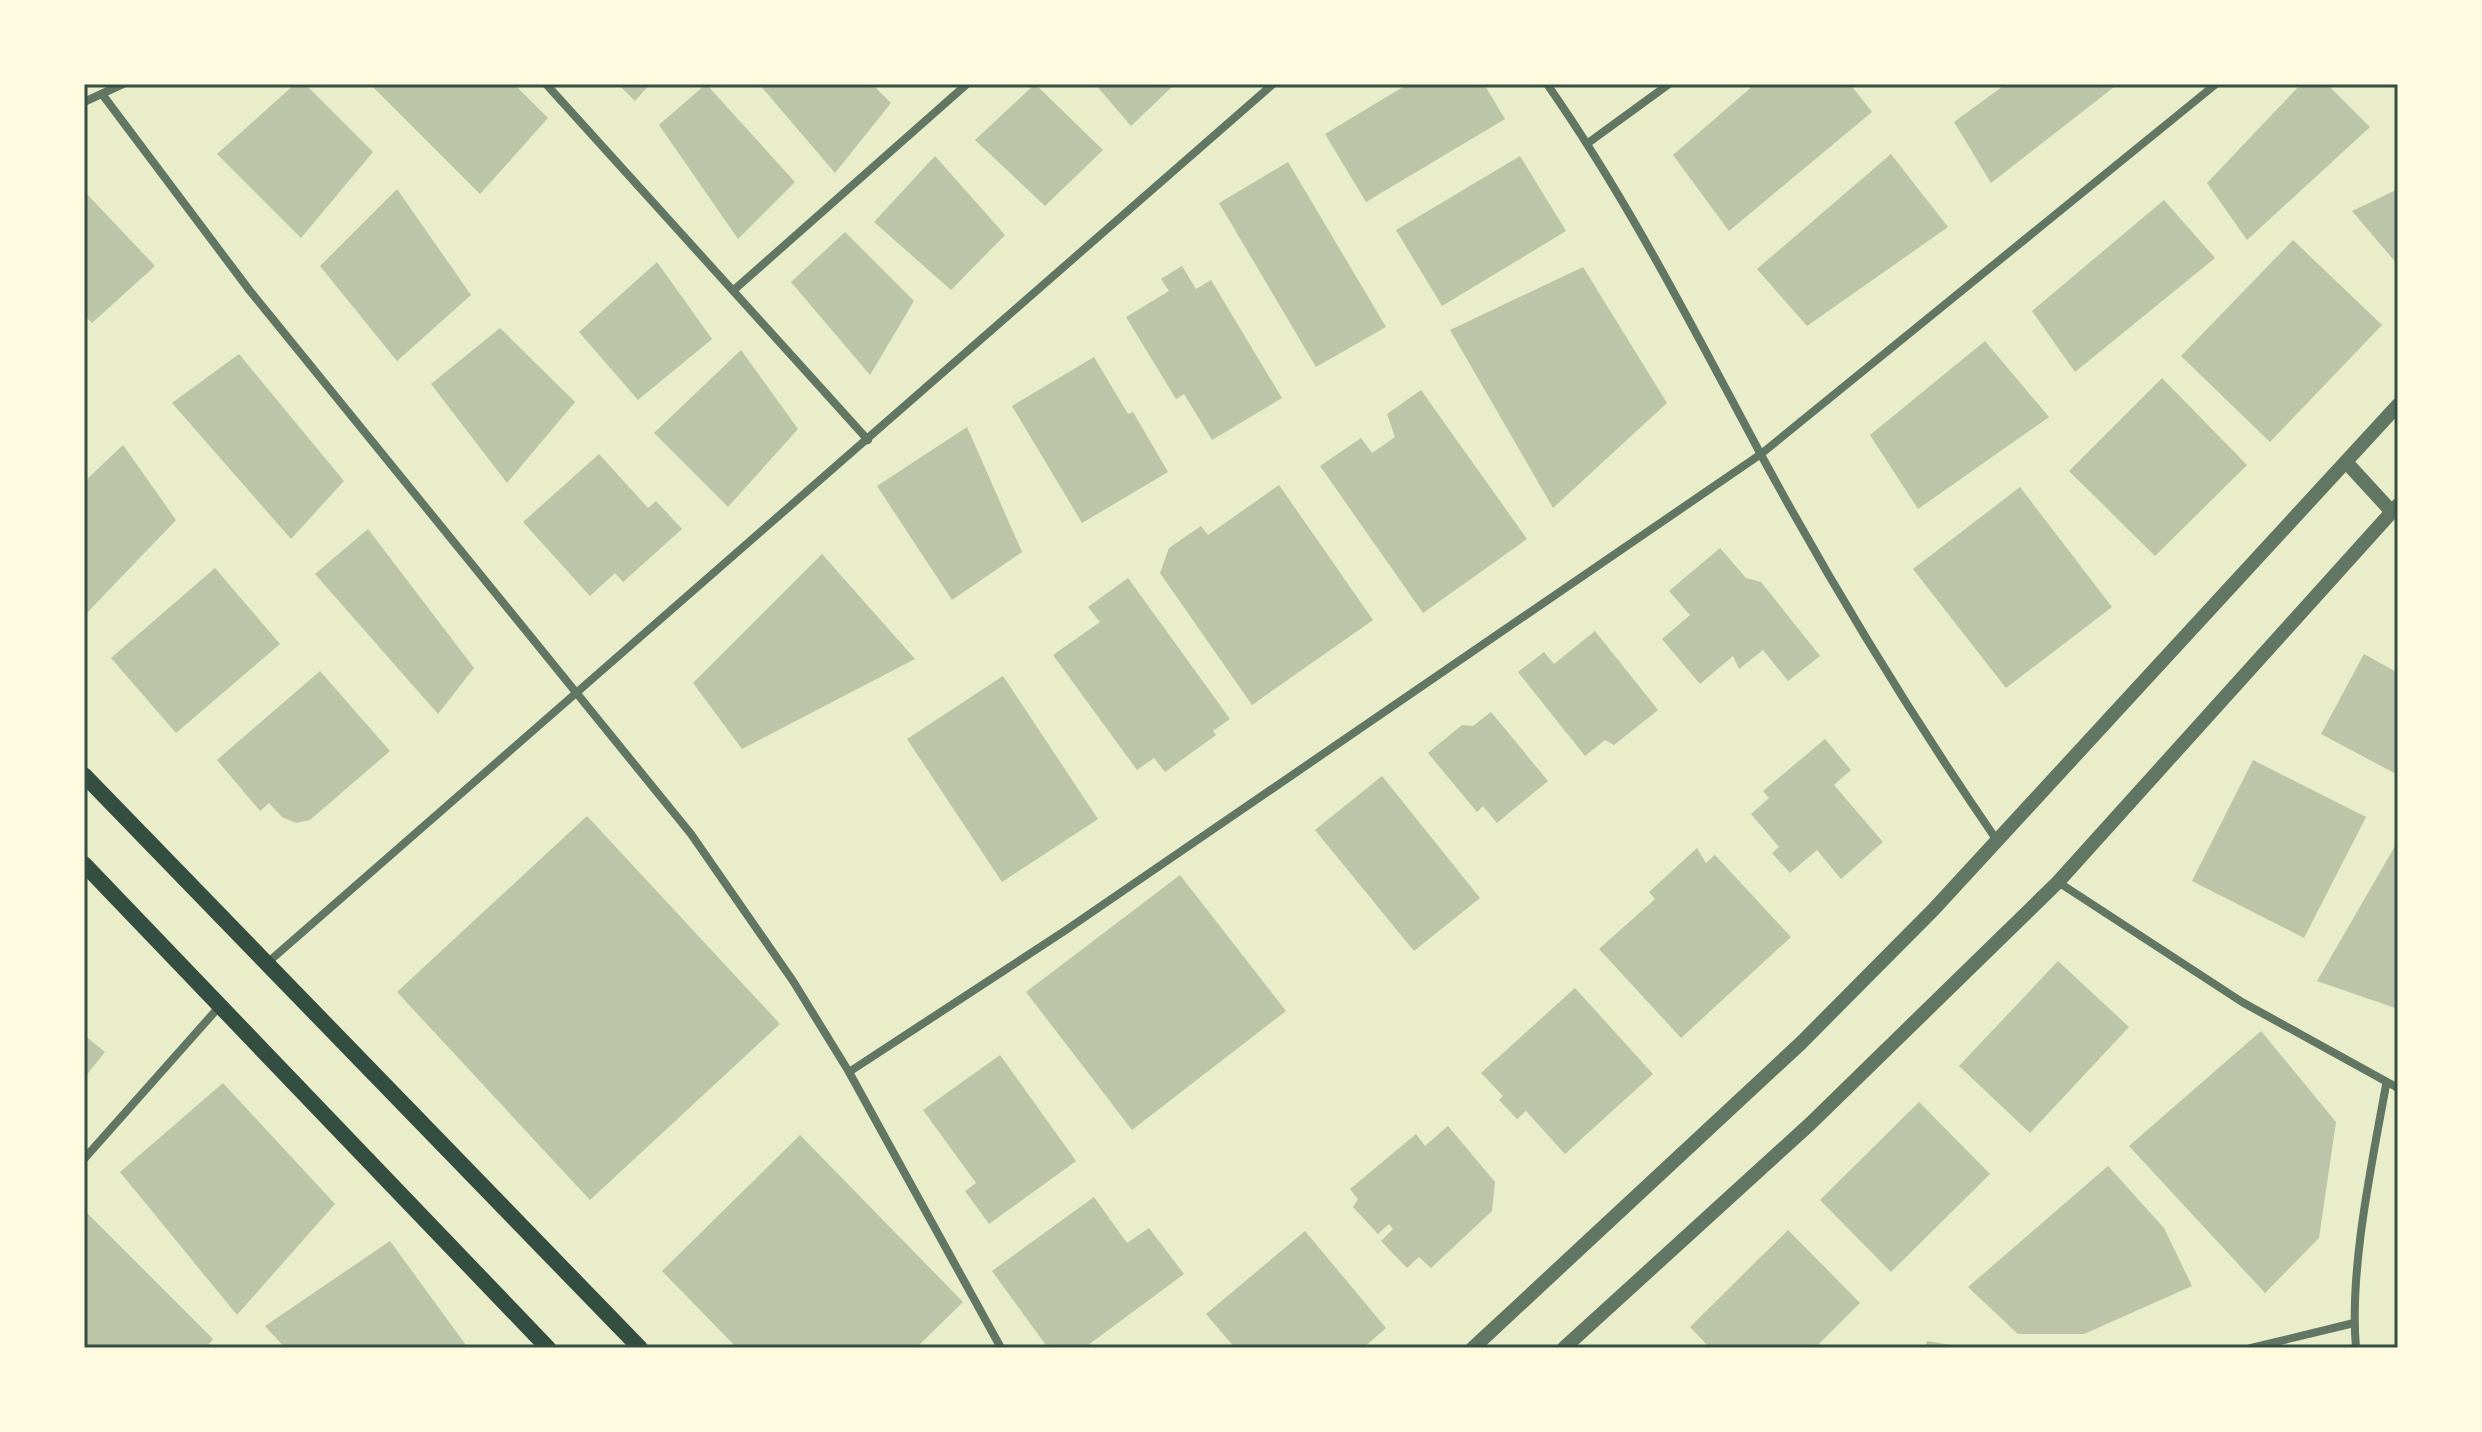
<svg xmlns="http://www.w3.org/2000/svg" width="2482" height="1432" font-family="Montserrat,sans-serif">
  <rect width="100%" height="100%" fill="#e9edc9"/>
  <!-- building -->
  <g fill="#bcc5a7">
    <polygon points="295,84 305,84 373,152 301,238 217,154"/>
    <polygon points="370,84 514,84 548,118 480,194"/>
    <polygon points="618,84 650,84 635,101"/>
    <polygon points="706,84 795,182 738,239 659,125"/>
    <polygon points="759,84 872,84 891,103 835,173"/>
    <polygon points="1035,84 1103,150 1045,206 975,140"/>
    <polygon points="1095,84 1175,84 1131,126"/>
    <polygon points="1408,84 1484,84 1505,119 1366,202 1325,134"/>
    <polygon points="1755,84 1850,84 1872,112 1729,231 1673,155"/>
    <polygon points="2006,84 2118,84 1991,183 1954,122"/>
    <polygon points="2301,84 2327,84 2370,127 2247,240 2207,183"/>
    <polygon points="1891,154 1948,227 1807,326 1757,269"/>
    <polygon points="935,156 1005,235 951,290 874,222"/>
    <polygon points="1520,156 1566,231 1442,306 1396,230"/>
    <polygon points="1288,162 1386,327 1316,367 1219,203"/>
    <polygon points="397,189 471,295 397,361 320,266"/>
    <polygon points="2398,189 2398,265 2352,211"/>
    <polygon points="84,191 155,266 92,323 84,315"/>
    <polygon points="2164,200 2215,258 2075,372 2032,311"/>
    <polygon points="845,232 914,301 870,375 791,282"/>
    <polygon points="2293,240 2382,325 2270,442 2181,356"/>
    <polygon points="657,262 712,339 638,400 579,332"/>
    <polygon points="1182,266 1196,289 1211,280 1282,398 1212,440 1184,394 1176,399 1126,317 1169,291 1161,279"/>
    <polygon points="1583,267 1667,403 1553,508 1450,330"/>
    <polygon points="500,328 575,402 507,483 431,384"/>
    <polygon points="1985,341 2049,417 1918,509 1870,435"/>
    <polygon points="741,350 798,429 728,507 654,433"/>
    <polygon points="239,354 344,481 291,539 172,403"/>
    <polygon points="1094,357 1128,414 1133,412 1168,472 1082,523 1012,406"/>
    <polygon points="2162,378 2247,465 2155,556 2069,471"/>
    <polygon points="1421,390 1527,539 1423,613 1320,466 1361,438 1372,453 1395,437 1387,414"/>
    <polygon points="967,427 1022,552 952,600 877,486"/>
    <polygon points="123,445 176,520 84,616 84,482"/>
    <polygon points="599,454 648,508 656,501 682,529 623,582 615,573 590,596 523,522"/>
    <polygon points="1279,485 1373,620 1252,705 1160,573 1169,548 1201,526 1208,535"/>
    <polygon points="2020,487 2112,607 2006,688 1913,569"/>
    <polygon points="368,529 474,668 438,714 315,574"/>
    <polygon points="1720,548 1746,578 1761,582 1820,656 1788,681 1763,650 1739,669 1733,656 1700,684 1662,639 1690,615 1669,591"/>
    <polygon points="822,554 915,659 742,749 693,683"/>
    <polygon points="215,568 280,644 176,733 111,658"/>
    <polygon points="1128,578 1230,719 1213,731 1216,735 1165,772 1154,758 1137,770 1053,655 1100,622 1088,607"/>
    <polygon points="1595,631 1658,710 1614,745 1605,740 1585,756 1518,672 1544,652 1554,664"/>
    <polygon points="2364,654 2398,673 2398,775 2321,734"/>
    <polygon points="320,671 390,751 310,820 296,823 282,817 269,803 260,811 217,760"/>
    <polygon points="1003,676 1098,819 1002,882 907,739"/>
    <polygon points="1491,712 1548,781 1497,823 1483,806 1477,812 1428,753 1462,725 1473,726"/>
    <polygon points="1825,739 1851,770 1834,785 1883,842 1841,879 1817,850 1790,873 1772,853 1779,847 1751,814 1769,798 1763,791"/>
    <polygon points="2253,760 2366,817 2304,938 2192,881"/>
    <polygon points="1382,776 1480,898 1414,951 1315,830"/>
    <polygon points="587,816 780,1024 590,1200 397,992"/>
    <polygon points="2398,841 2398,1009 2317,981"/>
    <polygon points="1697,848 1706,863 1715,855 1791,937 1681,1038 1599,949 1655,899 1649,892"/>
    <polygon points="1180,875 1286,1011 1132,1130 1026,992"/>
    <polygon points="2058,961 2129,1027 2030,1133 1959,1066"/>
    <polygon points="1575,988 1653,1074 1565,1154 1526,1111 1517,1119 1499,1100 1503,1096 1481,1073"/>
    <polygon points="2261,1031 2336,1122 2319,1238 2265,1293 2129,1146"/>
    <polygon points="84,1035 105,1052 84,1078"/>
    <polygon points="1000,1055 1076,1161 989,1224 965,1191 976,1183 923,1110"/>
    <polygon points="223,1083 335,1204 237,1315 120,1172"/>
    <polygon points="1919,1102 1990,1174 1891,1272 1820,1200"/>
    <polygon points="1448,1126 1495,1182 1492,1211 1431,1268 1419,1257 1407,1268 1381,1241 1393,1229 1389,1224 1378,1234 1353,1207 1358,1199 1350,1189 1416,1134 1425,1146"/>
    <polygon points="800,1135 963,1302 916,1348 737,1348 662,1271"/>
    <polygon points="2108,1166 2164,1228 2192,1286 2084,1334 2018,1334 1968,1287"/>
    <polygon points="1094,1197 1127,1243 1149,1228 1184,1274 1084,1348 1048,1348 992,1271"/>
    <polygon points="84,1210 213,1339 206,1348 84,1348"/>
    <polygon points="1788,1230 1860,1303 1815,1348 1710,1348 1690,1327"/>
    <polygon points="1305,1231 1386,1328 1363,1348 1235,1348 1206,1314"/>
    <polygon points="390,1241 468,1348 285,1348 265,1326"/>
    <polygon points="1927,1341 1958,1346 1958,1348 1925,1348"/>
  </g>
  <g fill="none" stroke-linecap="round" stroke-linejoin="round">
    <!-- minor -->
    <g stroke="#617663" stroke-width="8">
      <polyline points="546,84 868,440"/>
      <path d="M1547,84c81,116 145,242 212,367 72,133 151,263 237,388"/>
      <polyline points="102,94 250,291 691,834 793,981 849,1072 1066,930 1761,454 2216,84"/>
      <polyline points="84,102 123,84"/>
      <polyline points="1588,143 1669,84"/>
      <polyline points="735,289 967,84"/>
      <polyline points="2058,882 2242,1002 2398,1088"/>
      <polyline points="266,964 1273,84"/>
      <polyline points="849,1072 1001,1348"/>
      <polyline points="84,1159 219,1007"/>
      <polyline points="2251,1348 2354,1323"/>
      <path d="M2356,1348c-7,-78 16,-185 30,-263"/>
    </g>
    <!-- tertiary -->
    <g stroke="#617663" stroke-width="14">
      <polyline points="2347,463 2392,512"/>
      <polyline points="1473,1348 1801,1043 1934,909 2398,405"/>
      <polyline points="1564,1348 1810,1124 2058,882 2398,505"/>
    </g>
    <!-- secondary -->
    <g stroke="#344e41" stroke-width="16">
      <polyline points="84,775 640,1348"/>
      <polyline points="84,864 548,1348"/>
    </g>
  </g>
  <!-- border -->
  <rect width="2482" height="1432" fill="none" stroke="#fefae0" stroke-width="172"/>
  <rect x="86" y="86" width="2310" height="1260" fill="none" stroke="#344e41" stroke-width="3"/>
</svg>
